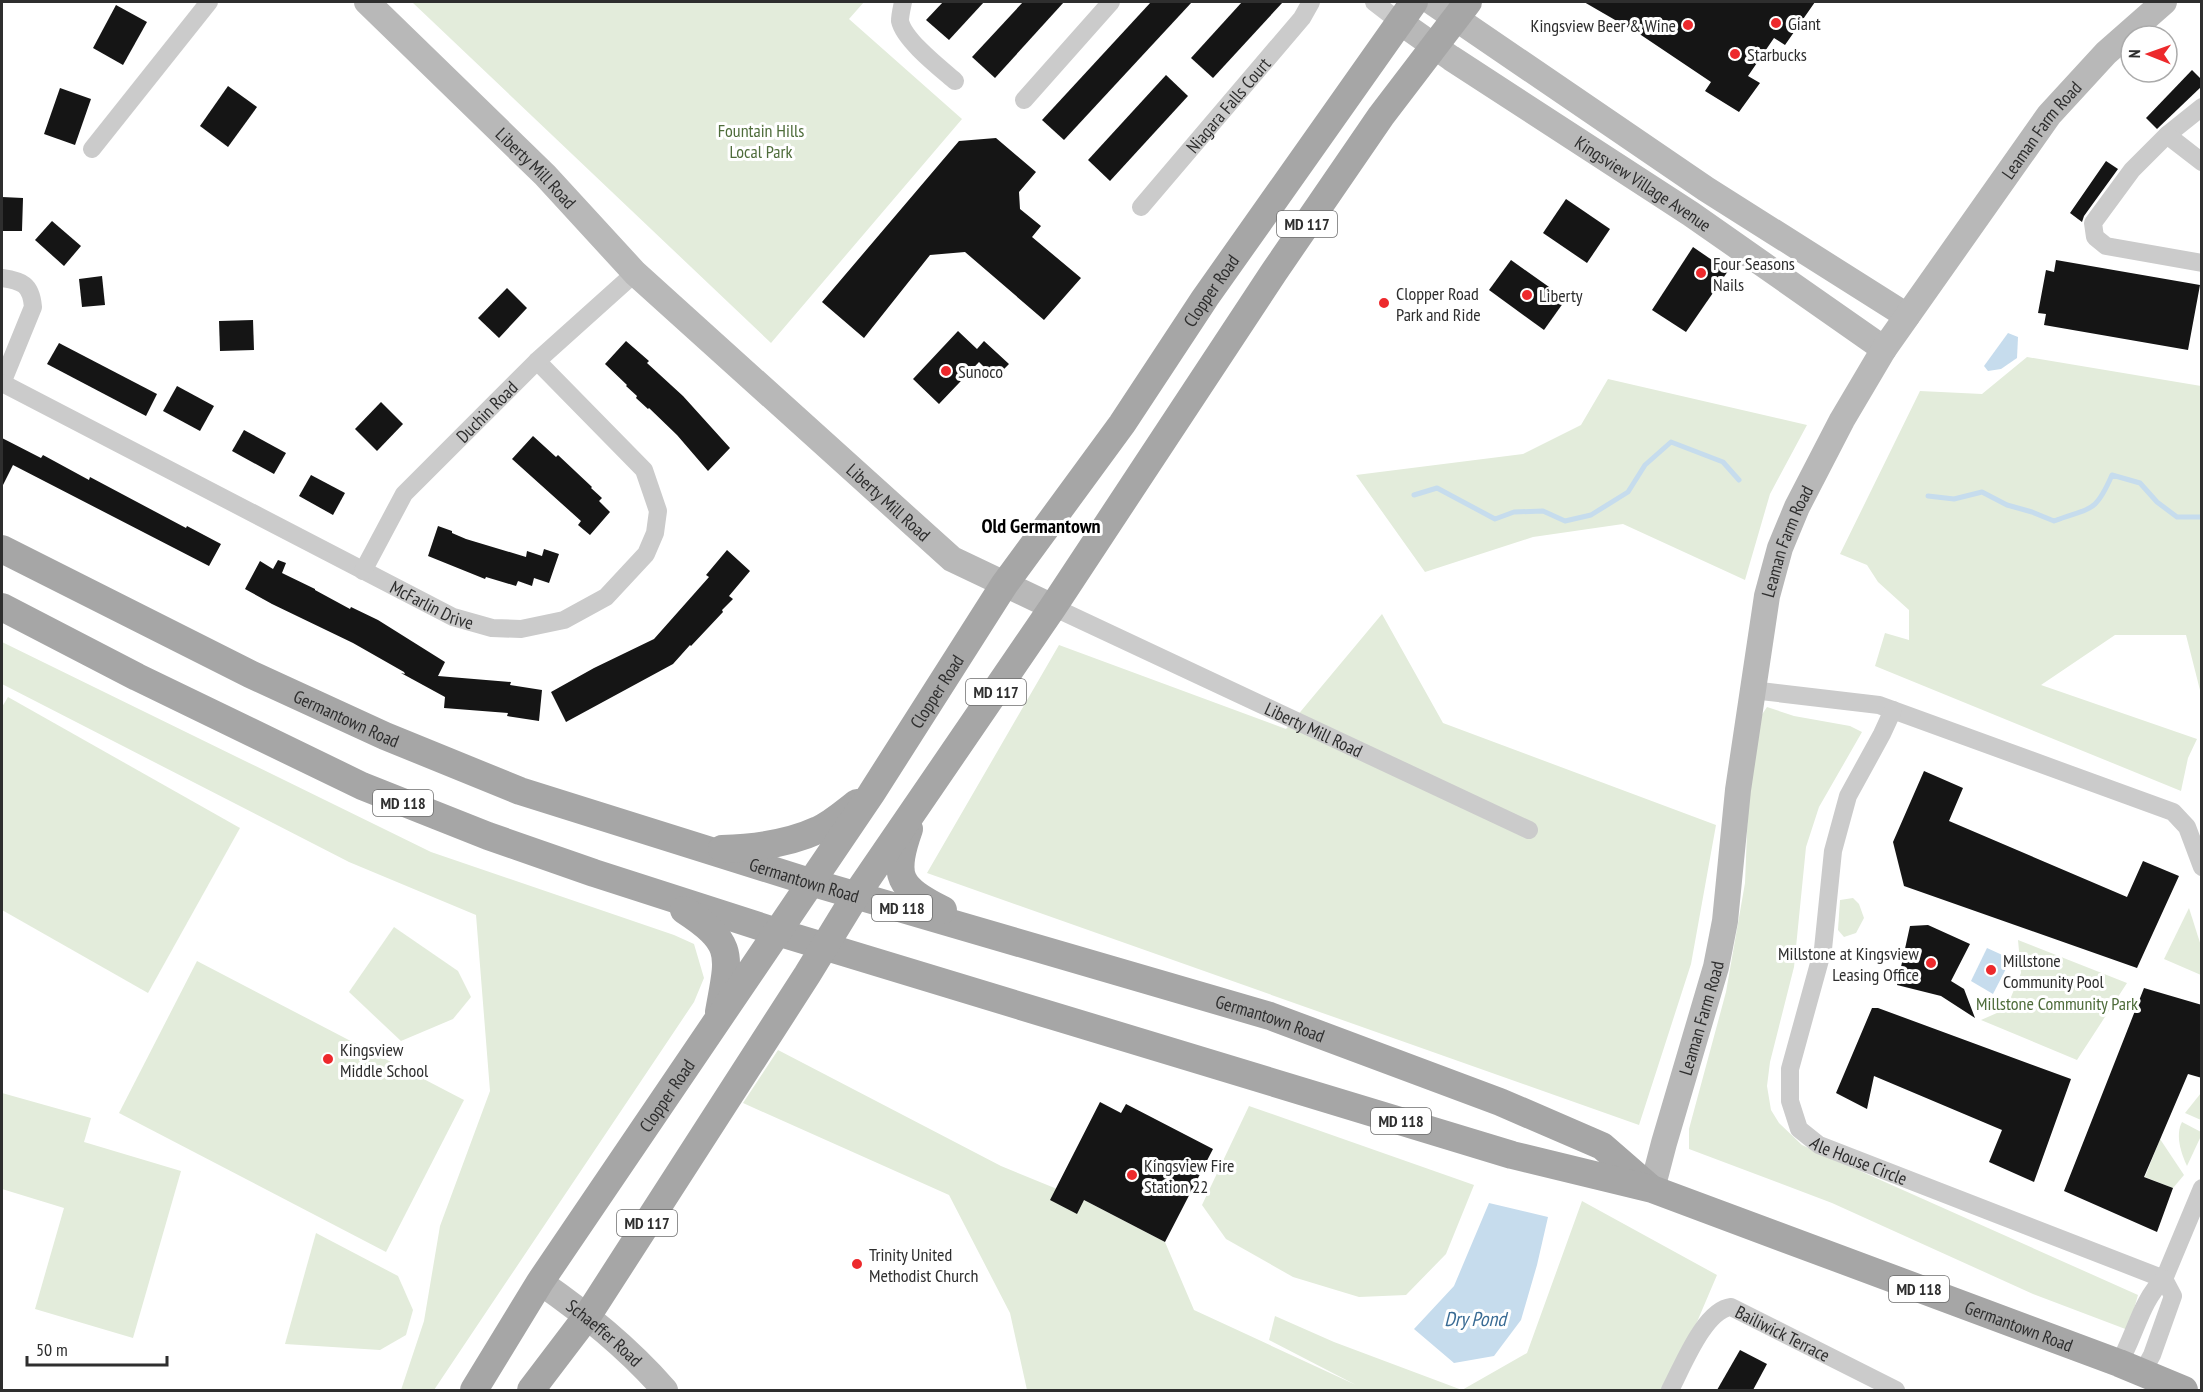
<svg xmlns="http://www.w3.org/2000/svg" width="2203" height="1392" font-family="'PT Sans Narrow',sans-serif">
  <rect width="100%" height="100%" fill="#fff"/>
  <!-- green -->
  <g fill="#e3ecdb">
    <polygon points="412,2 864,2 849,19 962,119 771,343"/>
    <polygon points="2027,357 2201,386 2201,694 2186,635 2115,635 2041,685 2197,739 2188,758 2181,791 1875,666 1885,633 1909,640 1909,610 1878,582 1867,565 1840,554 1920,391 1982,394"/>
    <polygon points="1608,379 1807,425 1770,494 1745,580 1623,524 1533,537 1425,572 1356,475 1523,454 1581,425"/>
    <polygon points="1382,614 1443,723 1716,825 1691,964 1639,1125 927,873 1059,645 1286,729"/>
    <polygon points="2,642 431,852 674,935 694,944 704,978 694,1002 434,1390 401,1390 424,1321 440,1226 490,1091 476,915 349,862 2,684"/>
    <polygon points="8,697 240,828 148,993 2,910 2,707"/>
    <polygon points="1767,707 1794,716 1850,726 1862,732 1819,807 1806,847 1794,967 1770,1062 1767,1086 1771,1110 1779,1123 1802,1145 2138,1295 2128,1330 2033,1294 1832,1203 1689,1149 1689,1129 1726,992 1745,883 1748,807 1759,719"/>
    <polygon points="1853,898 1859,904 1864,918 1856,933 1844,937 1838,930 1840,900"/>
    <polygon points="2189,908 2201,946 2201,975 2164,959"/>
    <polygon points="394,927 458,971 471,997 453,1019 401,1041 349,992"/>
    <polygon points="2018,940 2127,983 2077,1060 1981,1020 2006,1009 2021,973"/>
    <polygon points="197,961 464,1100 386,1252 119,1113"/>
    <polygon points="778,1050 1001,1166 1084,1200 1165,1242 1194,1310 1356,1385 1269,1340 1275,1316 1334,1342 1462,1390 1527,1353 1582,1201 1717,1275 1668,1390 1027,1390 1010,1313 949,1195 743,1103"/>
    <polygon points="2,1093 91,1118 84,1142 181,1171 133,1338 35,1309 64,1208 2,1189"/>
    <polygon points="2201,1093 2201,1120 2185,1113"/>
    <polygon points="1249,1106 1474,1185 1446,1254 1406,1295 1359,1297 1293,1277 1226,1239 1202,1205"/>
    <path d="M2182,1122l19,10v4l-14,30c-6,-13 -12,-31 -5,-44z"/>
    <polygon points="2160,1139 2184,1175 2173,1188 2145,1177"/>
    <polygon points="316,1233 398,1276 413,1310 406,1335 380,1350 285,1344"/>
  </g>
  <!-- water -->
  <g fill="#c6dced">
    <polygon points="2008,333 2018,337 2017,358 2001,369 1988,371 1984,366"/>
    <polygon points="1987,948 2011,959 1993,994 1971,981"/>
    <polygon points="1489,1203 1548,1217 1537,1265 1521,1320 1494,1356 1454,1363 1414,1329 1454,1286"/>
  </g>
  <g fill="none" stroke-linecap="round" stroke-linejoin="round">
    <!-- stream -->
    <g stroke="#c6dced" stroke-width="5">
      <polyline points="1414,495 1437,488 1495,519 1514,512 1543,511 1565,521 1591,515 1628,492 1645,465 1671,442 1723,462 1739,480"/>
      <path d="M1928,496l26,3 28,-7 25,13 25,7 22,9c37,-14 41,-7 58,-46l28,8 17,19 20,15h25"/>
    </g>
  </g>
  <!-- building -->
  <g fill="#151515">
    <polygon points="943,2 984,2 949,40 926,20"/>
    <polygon points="1023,2 1064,2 995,78 972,57"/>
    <polygon points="1151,2 1192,2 1064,140 1042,120"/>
    <polygon points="1242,2 1283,2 1213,78 1191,58"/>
    <polygon points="1584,2 1815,2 1785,45 1774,38 1748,76 1760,83 1739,112 1705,91 1711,82 1641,35"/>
    <polygon points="116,5 147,22 123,65 93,48"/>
    <polygon points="2192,70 2202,80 2202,86 2157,129 2146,118"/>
    <polygon points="1166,75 1188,96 1110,181 1088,160"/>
    <polygon points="228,86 257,107 228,147 200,126"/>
    <polygon points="60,88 91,99 75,145 44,134"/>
    <polygon points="996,138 1036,172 1019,192 1020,209 1041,226 1032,237 1081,278 1044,320 965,252 930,255 864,338 822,302 959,141"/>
    <polygon points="2106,161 2118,169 2084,216 2082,222 2070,213"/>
    <polygon points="2,197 23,198 22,231 2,231"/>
    <polygon points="1566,199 1610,229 1587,263 1543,233"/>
    <polygon points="52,221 81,246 64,266 35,240"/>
    <polygon points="1693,247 1728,271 1686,332 1652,310"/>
    <polygon points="1511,260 1566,299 1544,330 1489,290"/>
    <polygon points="2056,260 2200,285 2188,350 2044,325 2046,314 2038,313 2046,270 2054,272"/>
    <polygon points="102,276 105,305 82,307 79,279"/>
    <polygon points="507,288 527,308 499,338 478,318"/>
    <polygon points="253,320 254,350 220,351 219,321"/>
    <polygon points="958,331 977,349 984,341 1009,364 995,378 979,362 939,404 913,379"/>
    <polygon points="626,341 649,361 647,363 683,396 730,448 708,471 677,435 649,408 648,409 636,398 637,396 626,386 627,385 605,364"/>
    <polygon points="59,343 157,394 146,416 47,364"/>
    <polygon points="177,386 214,406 200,431 163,411"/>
    <polygon points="381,402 403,424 377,451 355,429"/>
    <polygon points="244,430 286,453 274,474 232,451"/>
    <polygon points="533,436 556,457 558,455 592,487 591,488 602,498 599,501 610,512 590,535 578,525 581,521 512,459"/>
    <polygon points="2,438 41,458 43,455 89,480 90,477 186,528 187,526 221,544 209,566 13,465 2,487"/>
    <polygon points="311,475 345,493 333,515 299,496"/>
    <polygon points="438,526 452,531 452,533 466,539 526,557 527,551 542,556 544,549 559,554 549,583 534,578 532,586 518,581 516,586 486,577 485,579 428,556"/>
    <polygon points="727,550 750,571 729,596 733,599 722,610 723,612 691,646 690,645 673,664 566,722 551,692 594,668 654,639 709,577 706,575"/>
    <polygon points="278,560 286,563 282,573 315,589 315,590 350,609 351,607 378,620 445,662 438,676 511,682 510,685 542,690 539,721 507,716 508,713 444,708 445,697 401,673 405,674 404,672 353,643 272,604 245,589 260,561 273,569"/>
    <polygon points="1924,771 1963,788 1949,821 2127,897 2143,861 2179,876 2137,968 1904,886 1893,842"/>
    <polygon points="1928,925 1970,944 1951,981 1964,989 1975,1018 1941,996 1897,985 1910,926"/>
    <polygon points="2144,988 2202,1005 2202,1078 2188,1074 2144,1177 2173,1188 2157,1232 2064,1191"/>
    <polygon points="1872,1008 1878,1008 2071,1079 2034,1182 1989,1162 2002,1130 1874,1076 1867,1109 1836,1093"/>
    <polygon points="1100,1102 1121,1113 1126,1104 1213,1149 1165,1242 1084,1200 1077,1214 1050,1200"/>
    <polygon points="1740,1350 1767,1364 1753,1390 1717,1390"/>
  </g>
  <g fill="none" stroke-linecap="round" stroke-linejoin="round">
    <!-- street -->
    <g stroke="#cbcbcb" stroke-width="18">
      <path d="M903,2c-1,5 -3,13 -3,19 4,19 40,47 55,60"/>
      <polyline points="1374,2 1400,22"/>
      <polyline points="1024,100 1111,2"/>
      <polyline points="2167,135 2202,107"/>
      <polyline points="92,149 209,2"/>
      <polyline points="2202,162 2167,135 2132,170 2093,223 2095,237 2106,246 2202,263"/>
      <path id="s1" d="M1141,207l161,-189 9,-16"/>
      <path d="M2,278c20,3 29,6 31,29l-31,76"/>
      <path id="s2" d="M2,383l451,234 39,11 29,1 43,-9 42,-23 40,-43 9,-21 3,-22 -14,-41 -107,-109"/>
      <path id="s3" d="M363,571l41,-77 133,-133 98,-88"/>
      <path id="s4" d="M1053,607l476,223"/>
      <polyline points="1752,690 1879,705 2173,812 2187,827 2202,867"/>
      <path id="s5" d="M1893,710l-11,24 -34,62 -15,55 -10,98 -33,120v32l9,28 20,16 345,134 38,-91"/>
      <path d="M2119,1363c16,-27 22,-63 45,-84l9,17 -21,59 -10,18"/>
      <path id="s6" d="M1670,1390c12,-22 34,-80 61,-83l165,83"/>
    </g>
    <!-- secondary -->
    <g stroke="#b8b8b8" stroke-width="26">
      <path id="s7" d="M367,2l178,173 90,98 317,286 101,48"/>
      <polyline points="1432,2 1706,189 1907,316"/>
      <path id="s8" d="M1400,22l51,36 240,156 193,135"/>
      <path id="s9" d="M1652,1189l12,-46 52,-176 9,-46 13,-131 29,-194 13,-48 17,-41 45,-87 42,-71 165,-234 57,-62 58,-51"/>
      <path id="s10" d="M540,1282c47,33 87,65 125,108"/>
    </g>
    <!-- primary -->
    <g stroke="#a6a6a6" stroke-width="28">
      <path id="s11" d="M2,549l248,125 135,62 135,55 290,91 460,134 230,86 102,44 46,40"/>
      <path id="s12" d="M2,607l135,70 225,109 126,50 106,37 183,59 735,223 140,34 467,174 65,27"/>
      <path d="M909,829c-17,48 -11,58 34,81"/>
      <path d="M722,849c31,-1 68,-6 96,-19 14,-6 27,-18 39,-27"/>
      <path d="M684,910c52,34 45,45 35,102"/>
      <path id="s13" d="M474,1390l66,-108 331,-488 133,-209 118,-161 83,-126 209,-296"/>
      <polyline points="531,1390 588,1315 807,975 856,895 1053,607 1274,272 1381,116 1468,2"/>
    </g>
  </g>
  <!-- markers -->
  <g fill="#ed292c" stroke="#fff" stroke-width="2">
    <circle cx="1776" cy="23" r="6"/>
    <circle cx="1688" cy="25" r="6"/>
    <circle cx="1735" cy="54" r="6"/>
    <circle cx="1701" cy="273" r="6"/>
    <circle cx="1527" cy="295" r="6"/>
    <circle cx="1384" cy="303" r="6"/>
    <circle cx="946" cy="371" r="6"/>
    <circle cx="1931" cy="963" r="6"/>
    <circle cx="1991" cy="970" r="6"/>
    <circle cx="328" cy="1059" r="6"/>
    <circle cx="1132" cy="1175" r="6"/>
    <circle cx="857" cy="1264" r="6"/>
  </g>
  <g text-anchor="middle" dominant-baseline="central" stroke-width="6" stroke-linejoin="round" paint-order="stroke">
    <!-- shield labels -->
    <g fill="#fff" stroke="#6d6d6d" stroke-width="1.5">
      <rect x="1277" y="211" width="60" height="26" rx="4.5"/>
      <rect x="966" y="679" width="60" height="26" rx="4.5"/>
      <rect x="373" y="790" width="60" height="26" rx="4.5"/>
      <rect x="872" y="895" width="60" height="26" rx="4.5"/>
      <rect x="1371" y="1108" width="60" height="26" rx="4.5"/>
      <rect x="617" y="1210" width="60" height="26" rx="4.5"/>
      <rect x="1889" y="1276" width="60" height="26" rx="4.5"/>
    </g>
    <g font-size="16" font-weight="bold" fill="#2e2e2e">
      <text x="1307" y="224">MD 117</text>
      <text x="996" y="692">MD 117</text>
      <text x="403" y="803">MD 118</text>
      <text x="902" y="908">MD 118</text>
      <text x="1401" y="1121">MD 118</text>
      <text x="647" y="1223">MD 117</text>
      <text x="1919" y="1289">MD 118</text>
    </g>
    <!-- poi labels -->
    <g font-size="18" fill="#2e2e2e" stroke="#fff" text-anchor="start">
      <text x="1788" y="23">Giant</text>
      <text x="1676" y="25" text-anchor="end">Kingsview Beer &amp; Wine</text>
      <text x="1747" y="54">Starbucks</text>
      <text x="1713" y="263">Four Seasons<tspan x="1713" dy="21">Nails</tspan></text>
      <text x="1396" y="293">Clopper Road<tspan x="1396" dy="21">Park and Ride</tspan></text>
      <text x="1539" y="295">Liberty</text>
      <text x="958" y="371">Sunoco</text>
      <text x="1919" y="953" text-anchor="end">Millstone at Kingsview<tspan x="1919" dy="21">Leasing Office</tspan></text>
      <text x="2003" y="960">Millstone<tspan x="2003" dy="21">Community Pool</tspan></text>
      <text x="340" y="1049">Kingsview<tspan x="340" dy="21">Middle School</tspan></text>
      <text x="1144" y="1165">Kingsview Fire<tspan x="1144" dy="21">Station 22</tspan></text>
      <text x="869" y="1254">Trinity United<tspan x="869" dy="21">Methodist Church</tspan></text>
    </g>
    <!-- street labels -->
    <g font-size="18" fill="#2e2e2e" stroke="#fff">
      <text stroke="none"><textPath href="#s1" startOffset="134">Niagara Falls Court</textPath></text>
      <text stroke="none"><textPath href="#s9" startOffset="1150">Leaman Farm Road</textPath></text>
      <text stroke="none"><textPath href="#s7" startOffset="237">Liberty Mill Road</textPath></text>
      <text stroke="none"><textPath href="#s8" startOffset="292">Kingsview Village Avenue</textPath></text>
      <text stroke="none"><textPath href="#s13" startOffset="1324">Clopper Road</textPath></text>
      <text stroke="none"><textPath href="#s3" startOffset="204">Duchin Road</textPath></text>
      <text stroke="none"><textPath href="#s7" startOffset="723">Liberty Mill Road</textPath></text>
      <text stroke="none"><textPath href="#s9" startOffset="664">Leaman Farm Road</textPath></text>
      <text stroke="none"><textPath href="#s2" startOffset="484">McFarlin Drive</textPath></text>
      <text stroke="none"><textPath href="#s13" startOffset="838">Clopper Road</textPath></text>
      <text stroke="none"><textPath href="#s11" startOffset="384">Germantown Road</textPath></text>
      <text stroke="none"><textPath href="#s4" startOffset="288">Liberty Mill Road</textPath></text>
      <text stroke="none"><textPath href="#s11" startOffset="870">Germantown Road</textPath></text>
      <text stroke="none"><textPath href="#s9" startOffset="178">Leaman Farm Road</textPath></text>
      <text stroke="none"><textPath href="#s11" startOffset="1356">Germantown Road</textPath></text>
      <text stroke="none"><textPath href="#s13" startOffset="352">Clopper Road</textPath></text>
      <text stroke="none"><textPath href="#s5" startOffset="507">Ale House Circle</textPath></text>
      <text stroke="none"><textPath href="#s12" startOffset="2146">Germantown Road</textPath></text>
      <text stroke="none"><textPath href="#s6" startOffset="164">Bailiwick Terrace</textPath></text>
      <text stroke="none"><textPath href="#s10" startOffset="82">Schaeffer Road</textPath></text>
    </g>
    <!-- park labels -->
    <g font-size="18" fill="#4e6c3a" stroke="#fff">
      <text x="761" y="130">Fountain Hills<tspan x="761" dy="21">Local Park</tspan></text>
      <text x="2057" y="1003">Millstone Community Park</text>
    </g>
    <!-- neighbourhood labels -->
    <g font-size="20" font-weight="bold" fill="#000" stroke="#fff">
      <text x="1041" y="526">Old Germantown</text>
    </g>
    <!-- water labels -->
    <g font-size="20" font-style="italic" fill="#396b94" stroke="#fff">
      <text x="1475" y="1319">Dry Pond</text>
    </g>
  </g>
  <!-- border -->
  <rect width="2203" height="1392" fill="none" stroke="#2e2e2e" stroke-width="6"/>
  <!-- north arrow -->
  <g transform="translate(2149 54) rotate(271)"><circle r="28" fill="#ffffff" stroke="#ababab" stroke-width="1.5"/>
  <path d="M0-4.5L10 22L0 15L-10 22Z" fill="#ed292c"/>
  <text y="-9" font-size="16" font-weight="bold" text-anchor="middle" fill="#2e2e2e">N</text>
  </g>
  <!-- scale -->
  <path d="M27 1356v9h140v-9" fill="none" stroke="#2e2e2e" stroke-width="3"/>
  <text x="36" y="1356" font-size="18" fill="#2e2e2e" stroke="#ffffff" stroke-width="4.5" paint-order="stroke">50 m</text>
</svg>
